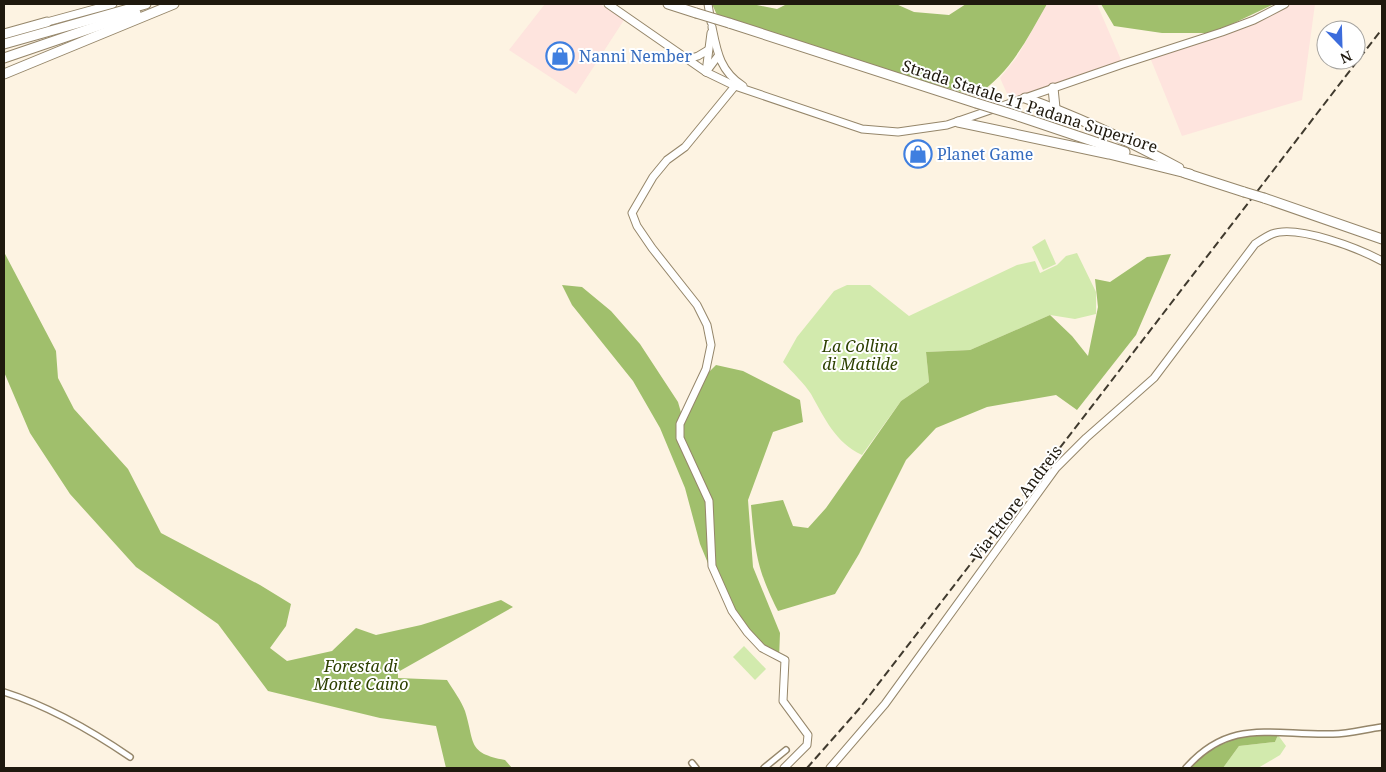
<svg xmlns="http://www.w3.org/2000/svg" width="1386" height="772" font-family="'Noto Serif',serif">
  <rect width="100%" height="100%" fill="#fdf3e2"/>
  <!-- industrial -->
  <g fill="#fee4de">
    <polygon points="545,4 600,4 624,20 576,94 509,50"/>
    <polygon points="1047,4 1097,4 1122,62 1010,100 1000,78 1017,57"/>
    <polygon points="1285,4 1315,4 1302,100 1182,136 1149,55 1226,30"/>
  </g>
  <!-- green -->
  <g fill="#d2eaad">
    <polygon points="1045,239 1056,264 1043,270 1032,247"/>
    <path d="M1077,253l19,39v22l-21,5 -25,-4 -80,35 -44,2 3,30 -28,19 -39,54c-27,-13 -37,-36 -51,-61 -7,-11 -19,-22 -28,-32l14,-25 37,-46 13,-6h23l39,31 108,-51 18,-4 5,12 17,-8 9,-9z"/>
    <polygon points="744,646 766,669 755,680 733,657"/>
    <polygon points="1278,735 1286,746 1280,755 1258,768 1223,768 1239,746 1275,742"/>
  </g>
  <!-- forest -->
  <g fill="#a0bf6c">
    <path d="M712,4h40l25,5 10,-5h109l18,8 35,3 17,-11h81c-20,35 -37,70 -72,92l-114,-33 -144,-48z"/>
    <polygon points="1101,4 1274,4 1209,35 1207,33 1162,33 1114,26"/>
    <path d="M4,252l52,99 2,27 16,31 54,60 33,64 99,52 31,19 -5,22 -16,22 17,13 45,-10 24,-23 20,7 45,-10 80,-25 12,7 -115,65v6l49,2c6,10 14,20 18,31 10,32 2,42 40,49l7,8h-66l-10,-42 -56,-8 -112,-27 -50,-67 -82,-57 -66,-73 -40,-61 -26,-61z"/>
    <path d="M1171,254l-35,81 -59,75 -21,-15 -69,12 -51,21 -30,32 -47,94 -24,40 -57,17c-21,-41 -23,-60 -27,-106l32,-5 10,26 15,2 18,-20 75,-107 28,-19 -3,-30 44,-2 80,-35 22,21 16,20 10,-49 -3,-28 15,3 37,-25z"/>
    <polygon points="562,285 582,287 611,311 640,344 678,402 682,416 694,387 716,365 743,371 800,400 803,422 773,432 748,500 753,567 780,633 779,659 758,648 724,602 700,544 685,488 660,428 633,381 572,305"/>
    <path d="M1246,734l32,1 -3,7 -36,4 -16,22h-36c18,-17 36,-25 59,-34z"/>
  </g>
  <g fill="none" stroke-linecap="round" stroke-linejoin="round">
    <!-- street casing -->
    <g stroke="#95866a" stroke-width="8">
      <g id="street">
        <path d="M4,692c44,14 88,39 126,65"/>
        <polyline points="692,763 696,768"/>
        <polyline points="764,768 786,750"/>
        <path d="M1186,768c45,-51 87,-32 147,-34 16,0 33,-5 49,-7"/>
      </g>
    </g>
    <!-- secondary casing -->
    <g stroke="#95866a" stroke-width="9">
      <g id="secondary">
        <polyline points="608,4 706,72 735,86 862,129 898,132 947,125 1123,64 1222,32 1254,20 1285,4"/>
        <polyline points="708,4 711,22"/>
        <polyline points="47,22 113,4"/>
        <path d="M712,27c5,25 8,44 31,59"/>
        <polyline points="688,59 698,56 708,50"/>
        <polyline points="706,72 711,33"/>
        <polyline points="706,72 718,56"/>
        <polyline points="735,86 685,147 667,160 653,177 632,213 637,226 652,248 697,305 707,325 711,345 706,369 680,424 680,438 709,501 712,566 732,611 747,632 762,648 785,660 783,701 808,735 807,745 784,768"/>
        <path d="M830,768l55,-64 171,-236 30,-30 68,-60 101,-134c6,-4 12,-8 17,-10 25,-10 88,15 110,27"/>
      </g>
    </g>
    <!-- highway casing -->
    <g stroke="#95866a" stroke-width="11">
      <g id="highway">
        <polyline points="668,4 696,13"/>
        <polyline points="729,23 976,103"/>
        <polyline points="4,34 47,22"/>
        <polyline points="4,44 146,4"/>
        <polyline points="4,58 136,13"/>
        <polyline points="4,74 174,4"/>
        <polyline points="1053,88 1055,108"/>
        <path d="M1025,98c54,19 104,43 154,70"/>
        <polyline points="1018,116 1125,152"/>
        <polyline points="958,122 1109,154 1190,174"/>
        <polyline points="1185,173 1244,192"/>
        <polyline points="1264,198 1382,239"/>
      </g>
    </g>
    <!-- street -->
    <use href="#street" stroke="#fff" stroke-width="5"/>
    <!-- secondary -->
    <use href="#secondary" stroke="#fff" stroke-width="7"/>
    <!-- highway -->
    <use href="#highway" stroke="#fff" stroke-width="9"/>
    <!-- rail -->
    <polyline stroke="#403a2e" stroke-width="2" stroke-dasharray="8 4" stroke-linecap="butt" points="807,768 859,709 1382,29"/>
    <!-- highway-bridge casing -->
    <g stroke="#95866a" stroke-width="11" stroke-linecap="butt">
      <g id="highway-bridge">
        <polyline points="696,13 729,23"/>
        <polyline points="976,103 1018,116"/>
        <polyline points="1244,192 1264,198"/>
      </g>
    </g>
    <!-- highway-bridge -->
    <use href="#highway-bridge" stroke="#fff" stroke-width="9"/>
  </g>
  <!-- icons -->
  <defs>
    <g id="shop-ring" transform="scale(1.4375)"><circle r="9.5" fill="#fff" stroke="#3f7fe0" stroke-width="1.5"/><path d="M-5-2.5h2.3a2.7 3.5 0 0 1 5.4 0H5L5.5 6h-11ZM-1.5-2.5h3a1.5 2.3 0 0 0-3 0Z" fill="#3f7fe0"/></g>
  </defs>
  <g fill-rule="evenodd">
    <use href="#shop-ring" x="560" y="56"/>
    <use href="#shop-ring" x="918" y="154"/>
  </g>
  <g text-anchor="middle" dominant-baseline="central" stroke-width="4" stroke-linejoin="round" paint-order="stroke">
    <!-- shop labels -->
    <g font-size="16" fill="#366cbe" stroke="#fff" text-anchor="start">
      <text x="579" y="56">Nanni Nember</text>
      <text x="937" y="154">Planet Game</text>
    </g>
    <!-- street labels -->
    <g font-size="16" fill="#1f190e" stroke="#fff">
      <text transform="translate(1030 106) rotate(18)">Strada Statale 11 Padana Superiore</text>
      <text transform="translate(1016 503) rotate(-53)">Via Ettore Andreis</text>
    </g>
    <!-- park labels -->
    <g font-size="16" font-style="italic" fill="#2d4000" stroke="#fff">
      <text x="860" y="346">La Collina<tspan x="860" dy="18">di Matilde</tspan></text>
      <text x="361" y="666">Foresta di<tspan x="361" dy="18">Monte Caino</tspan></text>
    </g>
  </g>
  <!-- border -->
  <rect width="1386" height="772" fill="none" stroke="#1f190e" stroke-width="10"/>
  <!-- north arrow -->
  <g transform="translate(1341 45) rotate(157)"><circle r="24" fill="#ffffff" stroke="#a5a39f"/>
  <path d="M0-4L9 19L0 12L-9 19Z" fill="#3c6cdc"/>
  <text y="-8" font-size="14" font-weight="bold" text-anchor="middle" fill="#1f190e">N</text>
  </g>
</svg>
